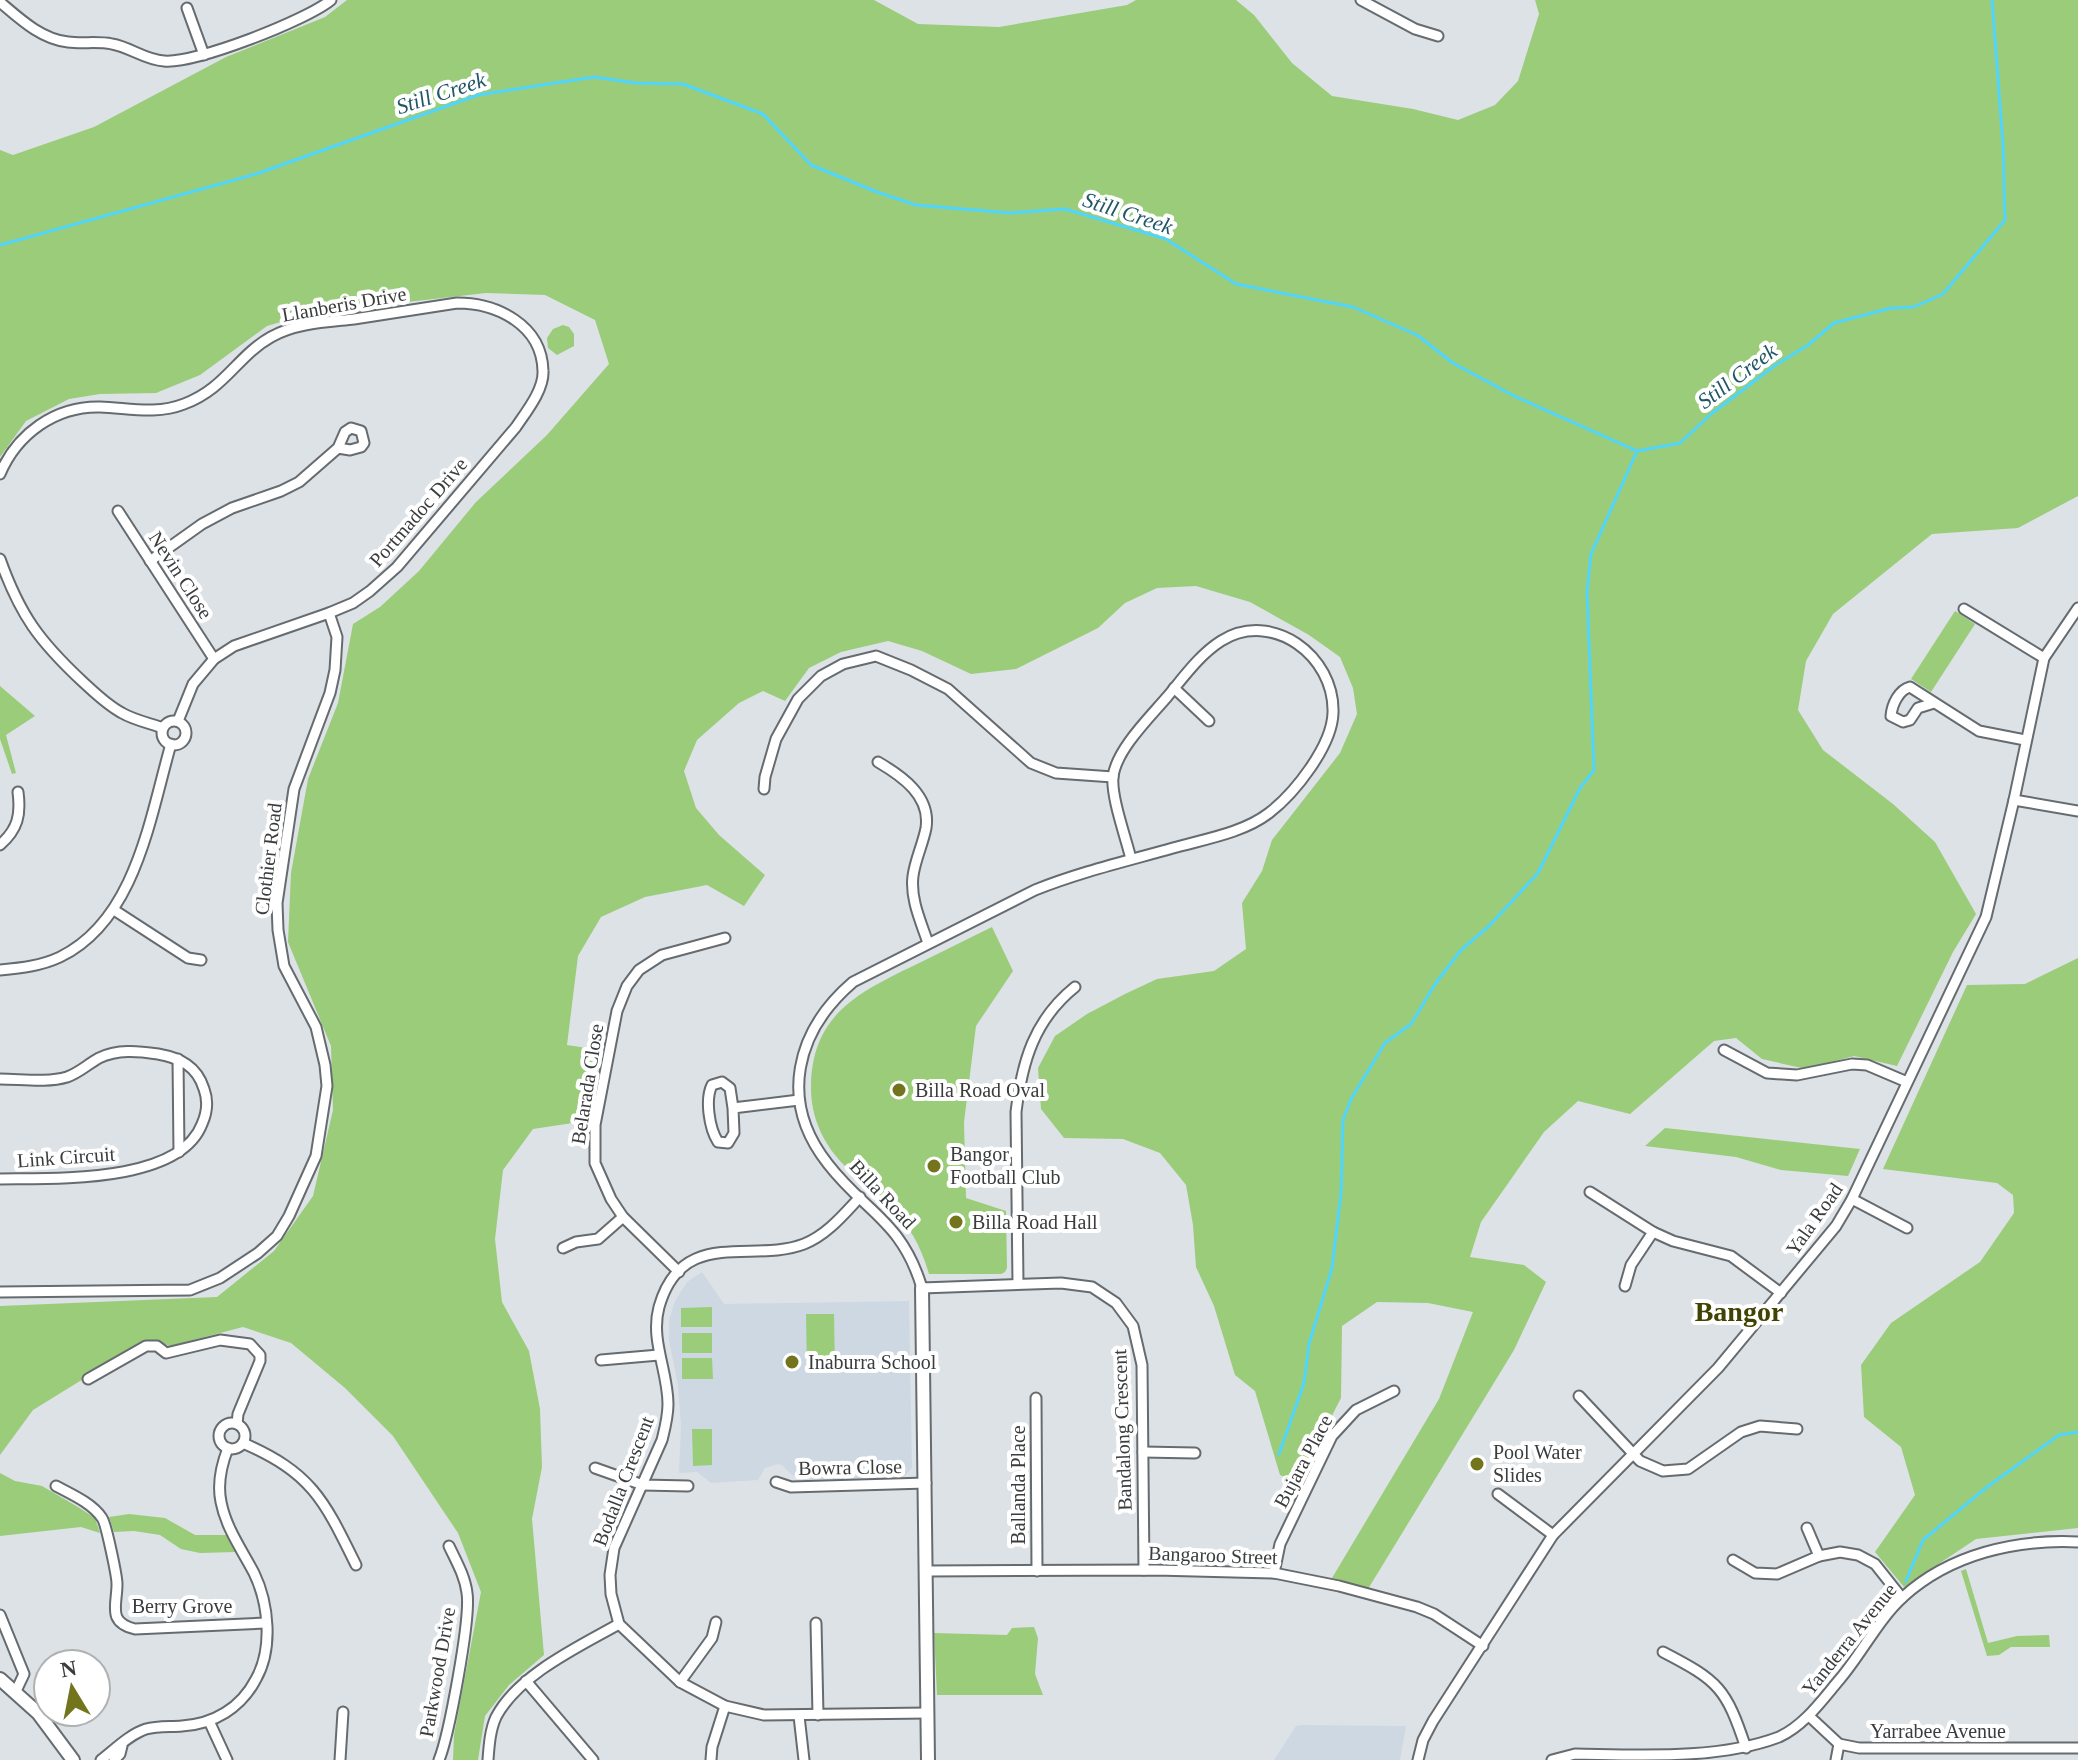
<svg xmlns="http://www.w3.org/2000/svg" width="2078" height="1760" font-family="'Times New Roman',serif">
  <rect width="100%" height="100%" fill="#dde2e7"/>
  <!-- built -->
  <g fill="#cdd8e2">
    <polygon points="702,1272 724,1304 909,1301 912,1468 903,1478 804,1480 792,1475 782,1465 777,1464 765,1468 758,1480 711,1483 697,1472 679,1473 681,1426 678,1385 669,1340 669,1320 675,1301 687,1282"/>
    <polygon points="1296,1726 1300,1725 1406,1726 1400,1760 1274,1760"/>
  </g>
  <!-- green -->
  <g fill="#9acc7a">
    <polygon points="347,0 874,0 918,24 999,27 1127,5 1136,0 1236,0 1254,15 1292,63 1332,96 1413,109 1458,120 1495,105 1518,81 1539,14 1535,0 2078,0 2078,496 2018,528 1932,534 1833,614 1806,661 1798,710 1823,750 1893,804 1935,842 1976,914 1953,952 1897,1066 1854,1056 1806,1069 1762,1059 1736,1038 1714,1041 1630,1114 1578,1101 1544,1132 1481,1222 1470,1257 1524,1265 1546,1282 1514,1350 1368,1589 1332,1578 1439,1399 1473,1312 1428,1303 1377,1302 1342,1326 1341,1398 1298,1482 1280,1475 1255,1391 1235,1375 1214,1306 1196,1267 1193,1225 1186,1185 1160,1153 1123,1139 1064,1138 1041,1109 1038,1068 1055,1036 1087,1014 1125,994 1157,979 1214,971 1246,949 1242,903 1262,871 1272,840 1340,753 1357,714 1353,688 1340,657 1309,635 1250,602 1196,586 1157,588 1125,603 1098,628 1016,669 971,674 922,651 888,641 841,652 809,668 785,701 763,691 739,703 697,740 684,771 696,808 719,835 765,875 744,906 707,885 645,897 601,917 578,956 567,1045 600,1050 586,1121 533,1129 503,1170 495,1239 502,1302 529,1351 540,1409 542,1467 532,1519 544,1655 509,1685 485,1716 478,1760 453,1760 454,1735 481,1592 458,1533 393,1436 345,1388 291,1343 243,1327 170,1346 159,1342 140,1344 33,1410 0,1455 0,1306 217,1297 274,1251 313,1196 333,1110 331,1046 288,942 291,873 308,779 338,703 353,624 380,607 419,571 476,502 547,435 609,364 595,320 545,295 486,293 311,313 267,326 200,375 156,393 100,394 69,399 26,421 0,457 0,150 13,155 94,127 226,57 325,17"/>
    <polygon points="563,325 569,327 574,334 574,346 557,355 548,348 547,338 553,329"/>
    <polygon points="1955,611 1975,624 1931,692 1911,679"/>
    <polygon points="0,686 35,716 6,735 16,773 12,774 0,739"/>
    <path d="M992,927l21,44 -37,55 -12,96 2,76 40,13 1,57 -2,4 -4,2h-72c-17,-59 -44,-68 -84,-108 -22,-22 -35,-50 -34,-82 2,-70 48,-92 104,-119 26,-13 51,-25 77,-38z"/>
    <polygon points="2078,958 2078,1528 1976,1539 1904,1587 1875,1552 1915,1495 1901,1447 1864,1417 1861,1365 1891,1323 1980,1262 2014,1213 2013,1195 1997,1183 1883,1169 1967,985 2025,984"/>
    <polygon points="1665,1128 1860,1149 1848,1176 1781,1170 1736,1157 1645,1146"/>
    <polygon points="712,1307 712,1327 681,1327 681,1308"/>
    <polygon points="806,1314 834,1314 835,1373 807,1373"/>
    <rect x="682" y="1333" width="30" height="20"/>
    <polygon points="682,1358 712,1358 713,1379 682,1379"/>
    <polygon points="692,1429 712,1429 712,1465 693,1466"/>
    <polygon points="0,1473 15,1481 42,1486 78,1507 95,1518 100,1533 81,1527 0,1536"/>
    <polygon points="129,1514 165,1518 195,1535 227,1535 236,1552 200,1553 181,1549 160,1535 134,1531 114,1532 109,1517"/>
    <polygon points="1966,1569 1988,1643 2017,1636 2049,1635 2050,1647 2011,1647 1999,1655 1987,1656 1961,1571"/>
    <polygon points="1034,1627 1038,1638 1035,1674 1043,1695 937,1695 934,1633 1007,1635 1012,1628"/>
  </g>
  <g fill="none" stroke-linecap="round" stroke-linejoin="round">
    <!-- stream -->
    <g stroke="#50d6fd" stroke-width="3">
      <polyline points="0,245 256,174 478,95 594,77 636,83 683,84 763,114 811,165 877,192 916,205 1010,213 1065,209 1166,239 1236,284 1353,307 1417,335 1453,363 1514,396 1637,451 1680,443 1711,414 1777,364 1808,345 1834,323 1891,308 1914,307 1943,294 2005,220 2003,145 1992,0"/>
      <polyline points="1279,1454 1304,1383 1309,1344 1332,1268 1341,1193 1343,1120 1351,1099 1385,1043 1411,1024 1435,984 1461,950 1489,926 1538,873 1580,788 1594,770 1587,592 1591,554 1637,451"/>
      <polyline points="1906,1581 1923,1540 1987,1487 2059,1435 2078,1432"/>
    </g>
    <!-- street casing -->
    <g stroke="#666b6f" stroke-width="13">
      <g id="street">
        <polyline points="1361,0 1415,29 1438,36"/>
        <path d="M0,2c20,17 41,37 68,40 15,2 29,-1 44,2 18,3 33,16 52,17 31,3 143,-41 167,-61"/>
        <polyline points="187,8 204,55"/>
        <path d="M0,474c17,-40 55,-68 100,-67 29,1 56,8 84,-3 41,-15 53,-48 87,-67 24,-14 56,-15 83,-18 34,-5 69,-11 103,-16 40,0 85,22 86,68 1,19 -17,41 -27,56l-119,140 -27,24 -17,12 -24,10 -95,33 -20,13 -21,25 -15,37"/>
        <polyline points="118,511 214,659"/>
        <path d="M0,559c20,56 39,82 83,123 12,11 24,23 39,31 12,7 27,10 41,15"/>
        <polyline points="150,561 202,524 232,508 281,491 299,482 338,448 345,432 351,428 361,431 364,443 361,447 350,450 338,448"/>
        <polyline points="1964,609 2044,658"/>
        <polyline points="1174,688 1209,721"/>
        <path d="M1934,703l-16,5 -8,12 -7,2 -12,-6c1,-12 8,-26 19,-29l69,44 46,9"/>
        <circle cx="174" cy="733" r="12"/>
        <path d="M878,762c24,14 53,34 48,66 -3,16 -11,32 -13,48 -3,23 8,46 15,67"/>
        <polyline points="764,789 765,777 776,739 798,699 821,676 843,664 876,656 911,670 948,689 1031,763 1056,773 1113,777"/>
        <polyline points="2014,800 2078,811"/>
        <path d="M0,845c18,-16 21,-30 18,-53"/>
        <path d="M1131,859c-5,-21 -20,-62 -18,-82 3,-27 37,-60 54,-80 16,-19 32,-42 54,-56 51,-32 114,15 112,72 -1,33 -38,80 -64,100 -26,20 -64,26 -96,35 -46,13 -93,24 -138,42l-182,92c-57,49 -75,119 -25,182 38,49 74,57 94,124l139,-5 31,4 24,16 17,23 9,39 2,205"/>
        <polyline points="114,910 188,958 201,960"/>
        <path d="M0,970c21,-2 41,-4 60,-13 76,-37 90,-140 111,-213"/>
        <polyline points="1724,1050 1767,1073 1797,1075 1852,1064 1867,1065 1907,1082"/>
        <polyline points="178,1059 179,1152"/>
        <path d="M0,1079c21,0 47,4 67,-2 12,-4 21,-13 32,-19 18,-9 39,-7 59,-4 22,4 39,12 46,35 4,11 3,24 -2,35 -23,60 -149,54 -202,55"/>
        <path d="M733,1108l-3,-20 -8,-6 -10,3c-7,14 -3,43 6,57l10,1 6,-10 -1,-25 66,-8"/>
        <polyline points="1590,1192 1653,1232 1673,1241 1731,1256 1781,1293"/>
        <path d="M860,1197c-16,17 -33,38 -56,47 -52,20 -122,-18 -145,63 -9,33 9,64 9,97 0,13 -3,24 -6,36l-48,108 -4,27 1,19 8,30 61,58 45,24 39,9 164,-2"/>
        <polyline points="1852,1199 1907,1228"/>
        <polyline points="563,1248 576,1242 598,1239 623,1217"/>
        <polyline points="679,1272 623,1217 611,1199 595,1163 595,1125 617,1011 627,986 639,970 662,955 725,938"/>
        <path d="M1018,1284l-2,-172c6,-50 18,-92 59,-125"/>
        <polyline points="1625,1286 1631,1265 1653,1232"/>
        <polyline points="0,1292 190,1290 220,1278 258,1253 277,1236 289,1216 316,1156 327,1086 325,1065 316,1027 284,966 278,930 277,903 294,789 330,693 335,670 337,637 329,613"/>
        <polyline points="601,1360 659,1355"/>
        <polyline points="88,1379 146,1346 157,1346 166,1353 220,1340 250,1344 260,1355 260,1361 238,1414 237,1424"/>
        <polyline points="1579,1396 1640,1461 1663,1471 1688,1469 1741,1432 1760,1426 1797,1429"/>
        <polyline points="1036,1398 1037,1571"/>
        <circle cx="232" cy="1436" r="13"/>
        <path d="M243,1443c69,30 81,57 113,122"/>
        <polyline points="1143,1452 1195,1453"/>
        <polyline points="595,1468 643,1485 688,1486"/>
        <polyline points="776,1482 791,1487 926,1483"/>
        <path d="M56,1486c15,8 36,17 46,32 4,5 15,58 15,66 0,22 -10,38 18,45l131,-6"/>
        <polyline points="1498,1494 1553,1535"/>
        <polyline points="1807,1528 1819,1556"/>
        <polyline points="1733,1560 1755,1573 1777,1574 1819,1556 1840,1552 1858,1555 1875,1564 1902,1598"/>
        <polyline points="927,1571 1156,1570 1274,1573 1339,1586 1417,1607 1434,1614 1483,1646"/>
        <polyline points="1274,1573 1280,1544 1332,1436 1356,1410 1394,1391"/>
        <polyline points="0,1615 24,1674 16,1691"/>
        <polyline points="816,1623 818,1715"/>
        <path d="M1663,1652c56,29 63,36 83,96"/>
        <polyline points="526,1681 593,1760"/>
        <polyline points="680,1682 712,1638 716,1622"/>
        <polyline points="799,1716 804,1760"/>
        <polyline points="1809,1716 1839,1744 1859,1748 2078,1748"/>
        <polyline points="209,1721 227,1760"/>
        <path d="M101,1760c13,-10 29,-26 45,-31 11,-3 25,-2 36,-3 32,-2 59,-18 74,-47 17,-30 13,-75 -2,-106 -12,-23 -28,-45 -33,-71 -4,-19 0,-36 7,-54"/>
        <polyline points="114,1760 120,1754 122,1746"/>
        <polyline points="340,1760 343,1712"/>
        <path d="M439,1760c10,-25 32,-142 28,-167 -2,-17 -11,-32 -18,-47"/>
        <path d="M488,1760c1,-14 2,-30 8,-43 22,-42 82,-70 123,-93"/>
        <polyline points="711,1760 712,1747 725,1706"/>
        <polyline points="1418,1760 1423,1740 1433,1721 1553,1535 1718,1368 1836,1226 1852,1199 1986,917 2014,800 2044,658 2078,608"/>
        <path d="M1552,1760l23,-6c65,1 143,6 204,-17 26,-12 43,-37 61,-58 22,-26 38,-59 63,-82 47,-43 113,-58 175,-55"/>
        <polyline points="1836,1760 1839,1744"/>
      </g>
    </g>
    <!-- secondary casing -->
    <g stroke="#666b6f" stroke-width="16">
      <g id="secondary">
        <polyline points="922,1288 928,1760"/>
        <polyline points="0,1679 38,1713 73,1760"/>
      </g>
    </g>
    <!-- street -->
    <use href="#street" stroke="#fff" stroke-width="9"/>
    <!-- secondary -->
    <use href="#secondary" stroke="#fff" stroke-width="12"/>
  </g>
  <!-- markers -->
  <g fill="#72751c" stroke="#fff" stroke-width="3">
    <circle cx="899" cy="1090" r="8"/>
    <circle cx="934" cy="1166" r="8"/>
    <circle cx="956" cy="1222" r="8"/>
    <circle cx="792" cy="1362" r="8"/>
    <circle cx="1477" cy="1464" r="8"/>
  </g>
  <g text-anchor="middle" dominant-baseline="central" stroke-width="8" stroke-linejoin="round" paint-order="stroke">
    <!-- street labels -->
    <g font-size="20" fill="#3a3c3d" stroke="#fff">
      <text transform="translate(344 304) rotate(-10)">Llanberis Drive</text>
      <text transform="translate(418 512) rotate(-49)">Portmadoc Drive</text>
      <text transform="translate(181 575) rotate(57)">Nevin Close</text>
      <text transform="translate(268 859) rotate(-83)">Clothier Road</text>
      <text transform="translate(587 1084) rotate(-81)">Belarada Close</text>
      <text transform="translate(66 1157) rotate(-4)">Link Circuit</text>
      <text transform="translate(883 1194) rotate(47)">Billa Road</text>
      <text transform="translate(1814 1219) rotate(-55)">Yala Road</text>
      <text transform="translate(1122 1430) rotate(-92)">Bandalong Crescent</text>
      <text transform="translate(1303 1461) rotate(-62)">Bujara Place</text>
      <text transform="translate(850 1467) rotate(-1)">Bowra Close</text>
      <text transform="translate(623 1481) rotate(-69)">Bodalla Crescent</text>
      <text transform="translate(1018 1485) rotate(-90)">Ballanda Place</text>
      <text transform="translate(1213 1555) rotate(2)">Bangaroo Street</text>
      <text x="182" y="1606">Berry Grove</text>
      <text transform="translate(1849 1639) rotate(-51)">Yanderra Avenue</text>
      <text transform="translate(437 1672) rotate(-80)">Parkwood Drive</text>
      <text x="1938" y="1731">Yarrabee Avenue</text>
    </g>
    <!-- poi labels -->
    <g font-size="20" fill="#3a3c3d" stroke="#fff" text-anchor="start">
      <text x="915" y="1090">Billa Road Oval</text>
      <text x="950" y="1154">Bangor<tspan x="950" dy="23">Football Club</tspan></text>
      <text x="972" y="1222">Billa Road Hall</text>
      <text x="808" y="1362">Inaburra School</text>
      <text x="1493" y="1452">Pool Water<tspan x="1493" dy="23">Slides</tspan></text>
    </g>
    <!-- water labels -->
    <g font-size="22" font-style="italic" fill="#205767" stroke="#fff">
      <text transform="translate(441 93) rotate(-18)">Still Creek</text>
      <text transform="translate(1128 213) rotate(18)">Still Creek</text>
      <text transform="translate(1737 376) rotate(-37)">Still Creek</text>
    </g>
    <!-- district labels -->
    <g font-size="28" font-weight="bold" fill="#414302" stroke="#fff">
      <text x="1739" y="1311">Bangor</text>
    </g>
  </g>
  <!-- north arrow -->
  <g transform="translate(72 1688) rotate(350)"><circle r="38" fill="#ffffff" stroke="#b0b1b1" stroke-width="2"/>
  <path d="M0-6L14 30L0 20L-14 30Z" fill="#72751c"/>
  <text y="-12" font-size="22" font-weight="bold" text-anchor="middle" fill="#3a3c3d">N</text>
  </g>
</svg>
